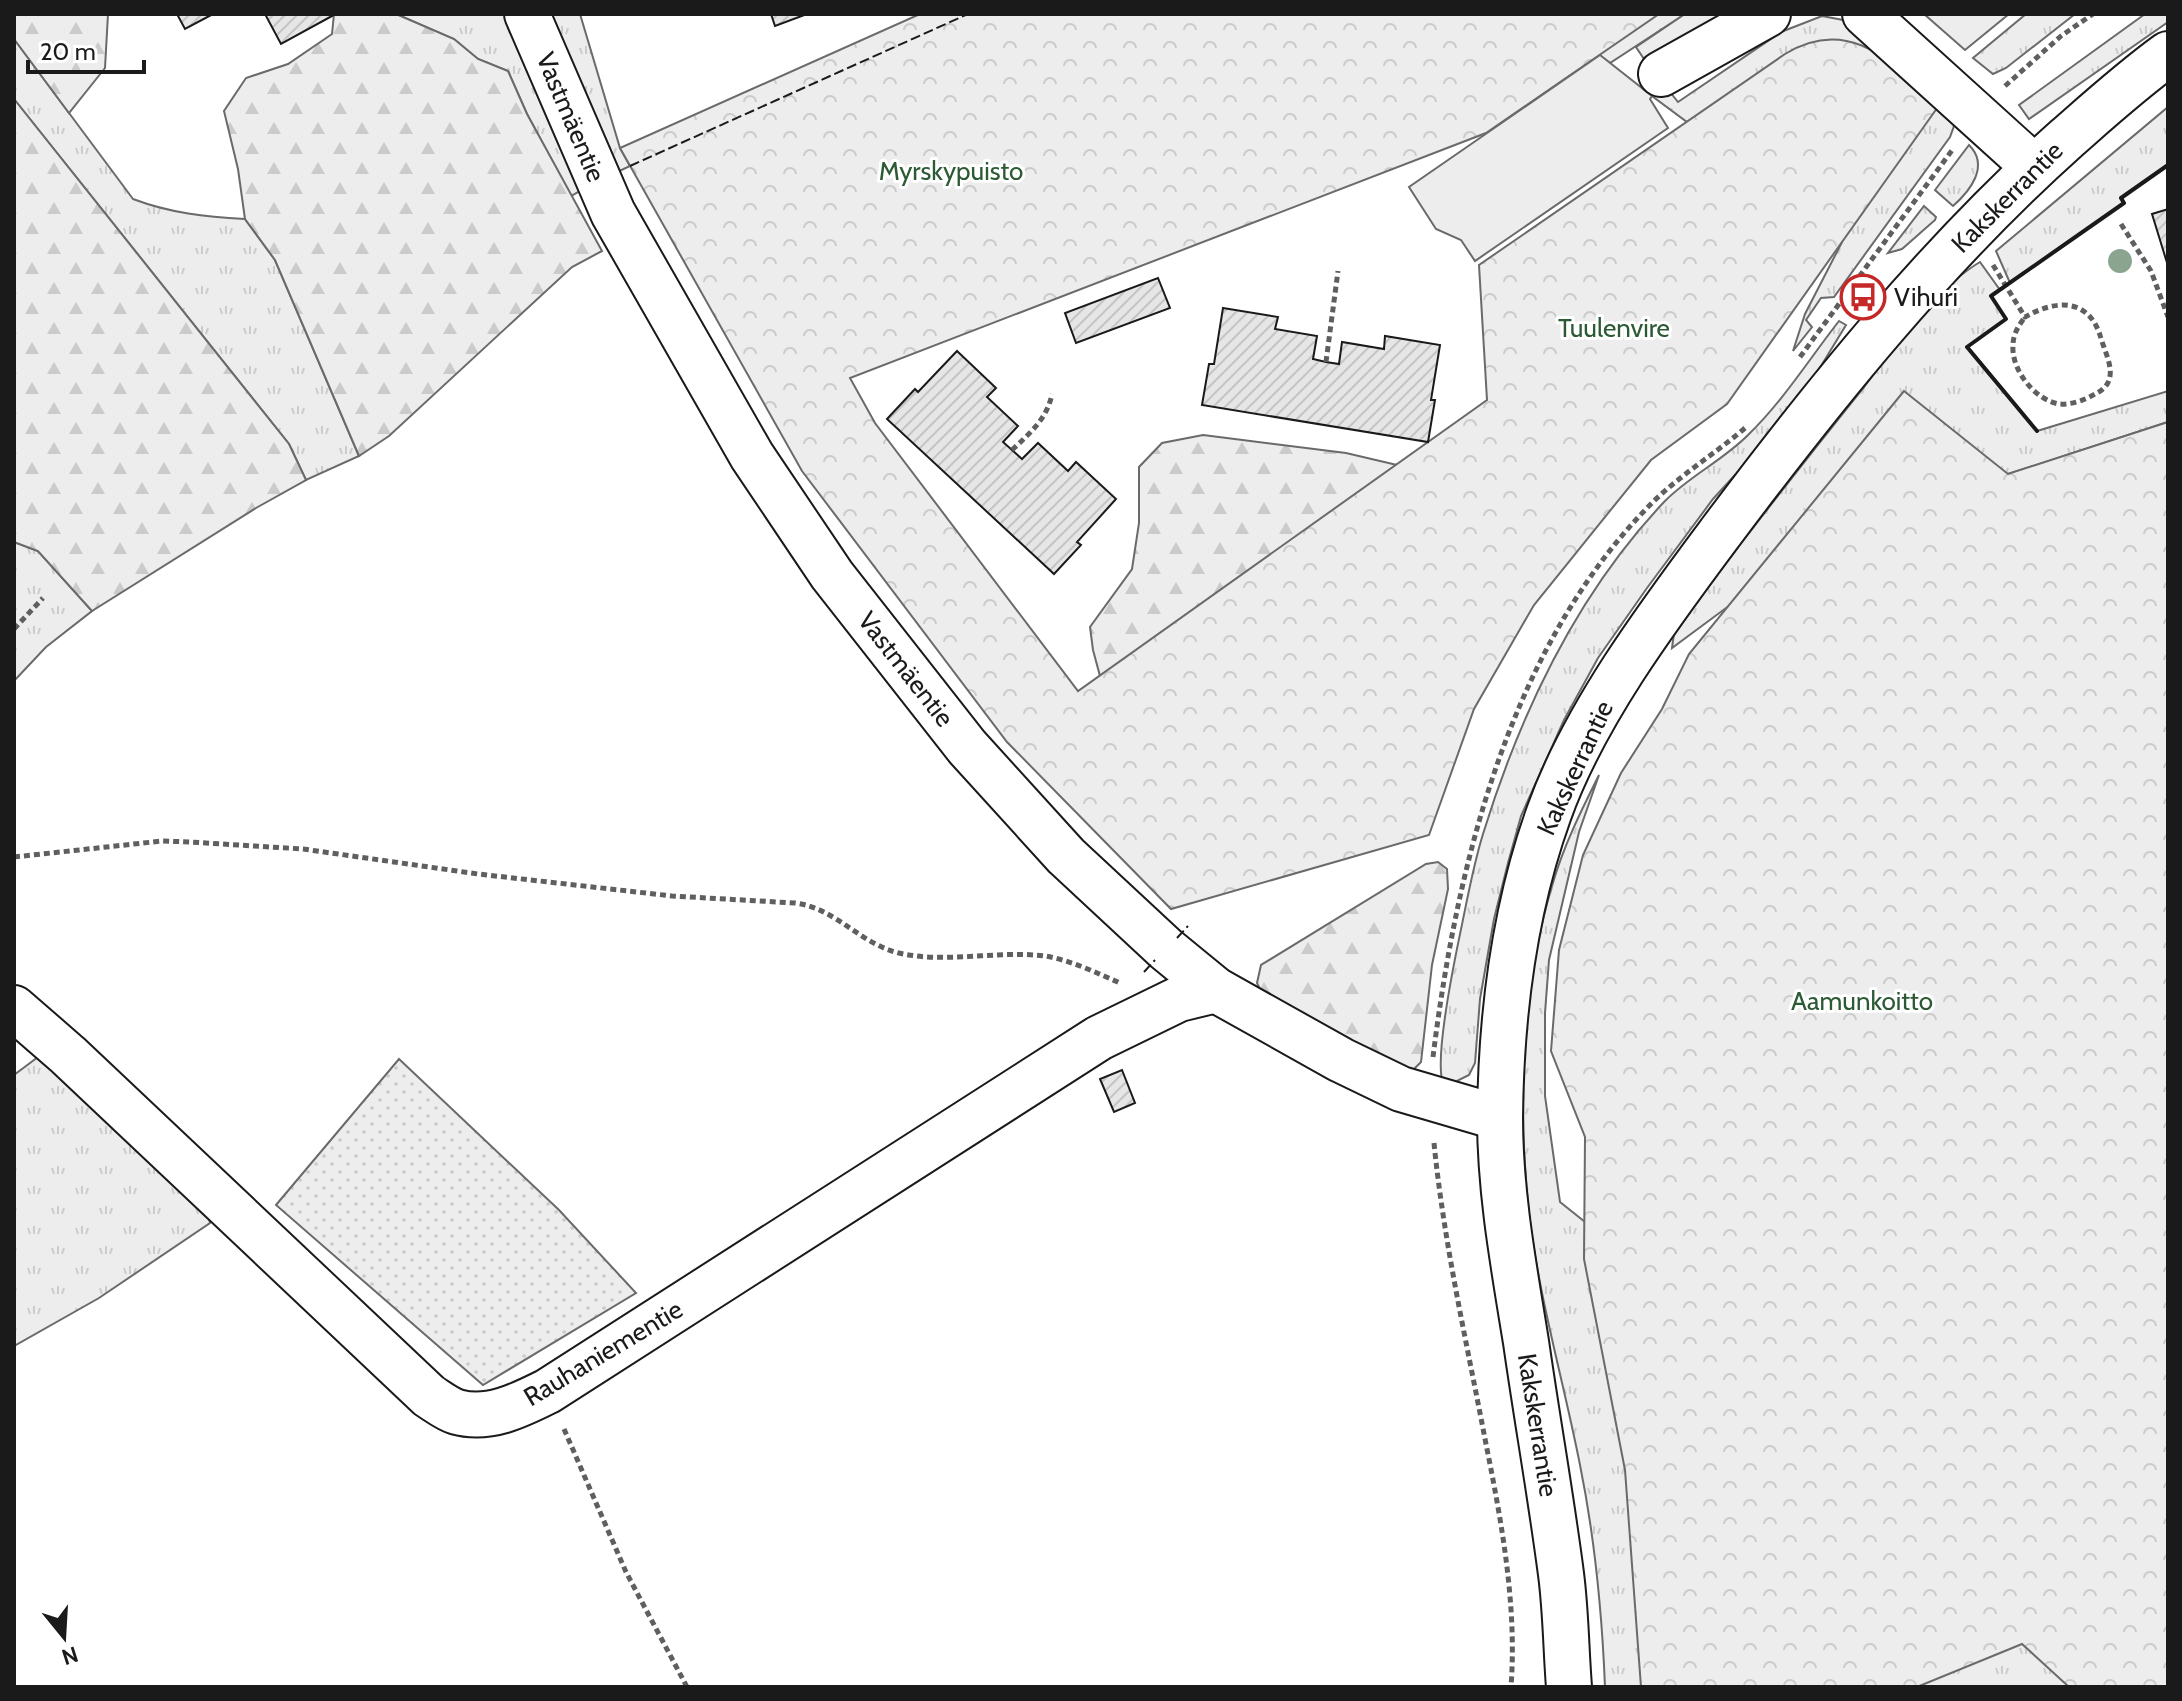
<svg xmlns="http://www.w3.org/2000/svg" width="2182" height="1701" font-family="Cabin,sans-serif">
  <defs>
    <pattern id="grass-tufts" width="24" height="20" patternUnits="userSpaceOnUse" patternTransform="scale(2)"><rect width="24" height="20" fill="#ededed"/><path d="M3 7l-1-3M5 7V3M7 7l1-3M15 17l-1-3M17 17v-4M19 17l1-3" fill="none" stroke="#cbcbcb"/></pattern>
    <pattern id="forest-firs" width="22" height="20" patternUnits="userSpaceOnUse" patternTransform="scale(2)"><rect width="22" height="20" fill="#ededed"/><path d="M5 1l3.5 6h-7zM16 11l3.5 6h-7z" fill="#cbcbcb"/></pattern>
    <pattern id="park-crowns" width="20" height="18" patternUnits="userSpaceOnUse" patternTransform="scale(2)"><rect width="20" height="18" fill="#ededed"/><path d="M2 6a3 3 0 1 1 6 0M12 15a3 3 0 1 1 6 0" fill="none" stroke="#cbcbcb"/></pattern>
    <pattern id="garden-dots" width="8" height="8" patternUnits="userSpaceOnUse" patternTransform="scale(2)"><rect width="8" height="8" fill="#ededed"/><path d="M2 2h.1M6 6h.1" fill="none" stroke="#cbcbcb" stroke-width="1.8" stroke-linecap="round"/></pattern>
    <pattern id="building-hatch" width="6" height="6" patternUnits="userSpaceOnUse" patternTransform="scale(2)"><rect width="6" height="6" fill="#e6e6e6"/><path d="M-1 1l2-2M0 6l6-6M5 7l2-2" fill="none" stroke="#c5c5c5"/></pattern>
  </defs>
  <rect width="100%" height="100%" fill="#fff"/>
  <!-- grass -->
  <g fill="url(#grass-tufts)" stroke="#6a6a6a" stroke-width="2">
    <polygon points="396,14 513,14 590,185 571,196 527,114 508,71 478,59 454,39"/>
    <polygon points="536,14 580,14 620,148 630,166 609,176"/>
    <polygon points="1541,14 1685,14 1610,63"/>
    <polygon points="2026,14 2075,14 2006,68 1993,74 1973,58"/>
    <polygon points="2145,14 2168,14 2168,22 2029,119 2019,105"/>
    <polygon points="1822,16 1843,20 1855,27 1954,114 1954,126 1950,137 1834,297 1821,298 1806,320 1812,327 1793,351 1805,314 1842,242 1748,90 1687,122 1652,96 1666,87 1678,102 1781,32"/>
    <path d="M14,39l119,160c37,14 73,18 112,20l30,41 84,196 -53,24 -17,-36 -275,-345z"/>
    <polygon points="2168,107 2168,165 2122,198 2124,203 2010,283 1996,251"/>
    <path d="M1969,145c21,21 1,46 -16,61l-18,-16z"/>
    <polygon points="1924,206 1936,217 1935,220 1902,249 1888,253"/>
    <path d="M1980,262l20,28 -9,6 15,23 -38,28 69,84 131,-40v31l-160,52 -282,134 -54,40 2,-15c61,-84 125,-165 190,-246 32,-41 72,-99 116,-125z"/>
    <path d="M1839,321l7,4 -36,59 -64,79 -33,36 -66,89 -49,70 -34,62 -43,96 -13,47 -14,56 -14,80 -5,64 -6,12 -18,9 -8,-1c-9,-24 11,-120 17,-149 7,-33 13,-68 23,-100 37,-120 94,-240 181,-332 25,-26 60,-42 85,-68 34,-33 61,-76 90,-113z"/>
    <polygon points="14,542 38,551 92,611 46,647 14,681"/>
    <path d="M1599,775l-20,57 -30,128 -4,53v83l15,106 608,485h-563c-3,-75 -10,-148 -25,-222 -17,-87 -43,-173 -52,-261 -10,-103 -6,-218 24,-318 11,-39 29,-75 47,-111z"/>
    <polygon points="46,1051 207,1207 210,1223 99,1298 14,1346 14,1075"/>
  </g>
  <!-- forest -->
  <g fill="url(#forest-firs)" stroke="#6a6a6a" stroke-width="2">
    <polygon points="14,14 108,14 105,68 69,113 14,39"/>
    <polygon points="334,14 396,14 454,39 478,59 508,71 527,114 602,251 572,267 389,436 359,456 275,260 245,219 238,169 224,111 246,78 288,64 332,34"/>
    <polygon points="14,99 289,444 306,480 256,508 92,611 38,551 14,542"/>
    <polygon points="1203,435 1346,453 1397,465 1100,676 1093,650 1090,627 1132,569 1139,523 1139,467 1162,443"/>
    <polygon points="1438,862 1447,869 1448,889 1432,965 1421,1062 1408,1075 1264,998 1257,983 1261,965 1426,864"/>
  </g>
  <!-- park -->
  <g fill="url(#park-crowns)" stroke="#6a6a6a" stroke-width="2">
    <path d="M920,14h739l-173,119 -636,245 25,45 203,268 409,-291 -8,-135 306,-211c65,-40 108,10 155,50l-213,300 -76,56 -117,145 -60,104 -45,126 -258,74 -164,-167 -205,-271 -182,-323z"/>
    <polygon points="1904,391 2008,474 2168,422 2168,1687 2069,1687 2022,1644 1917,1687 1641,1687 1625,1470 1584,1259 1585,1137 1551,1051 1559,950 1583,855 1621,773 1662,709 1689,654"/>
  </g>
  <!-- garden -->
  <polygon fill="url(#garden-dots)" stroke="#6a6a6a" stroke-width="2" points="399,1059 559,1210 636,1293 483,1385 276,1205"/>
  <!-- built -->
  <g fill="#ededed" stroke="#6a6a6a" stroke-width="2">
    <polygon points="1685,14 1728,14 1650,68 1636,47"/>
    <polygon points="1924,14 2009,14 1965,50"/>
    <polygon points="1600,55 1652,96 1650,99 1668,128 1475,261 1461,240 1436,229 1409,187"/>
  </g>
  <!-- building -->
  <g fill="url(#building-hatch)" stroke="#1a1a1a" stroke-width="2">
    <polygon points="177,14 213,14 185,29"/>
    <polygon points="265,14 331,14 332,16 281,44"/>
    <polygon points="771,14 807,14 775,26"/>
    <polygon points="2168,209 2168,266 2152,214"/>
    <polygon points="1158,278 1170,308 1076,343 1065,313"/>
    <polygon points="1223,308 1278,317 1275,329 1317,336 1313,359 1326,362 1339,364 1342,342 1384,349 1385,336 1440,345 1431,400 1435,400 1428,442 1202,405 1209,364 1214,364"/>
    <polygon points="957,351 996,388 987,397 1018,426 1003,442 1012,450 1022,459 1038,443 1068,471 1076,462 1116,499 1077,542 1081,545 1054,574 887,419 915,389 918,392"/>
    <polygon points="1122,1070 1135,1103 1114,1112 1100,1079"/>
  </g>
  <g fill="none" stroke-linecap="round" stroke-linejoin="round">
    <!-- minor casing -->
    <g stroke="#1a1a1a" stroke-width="48">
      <g id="minor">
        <polyline points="527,14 613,213 752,456 832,575 967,747 1066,856 1166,949 1216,990 1341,1060 1401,1089 1500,1118"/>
        <polyline points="1865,14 2034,167"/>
        <polyline points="1661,74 1768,14"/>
        <path d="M14,1008l54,47 361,341c8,5 18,13 28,16 32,9 63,-7 91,-21l551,-353 80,-39 37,-9"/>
      </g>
    </g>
    <!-- major casing -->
    <g stroke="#1a1a1a" stroke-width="48">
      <path id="major" d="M1569,1687c-3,-37 -3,-75 -8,-113 -10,-77 -24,-155 -35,-232 -12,-74 -26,-149 -26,-224 1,-103 14,-208 49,-305 35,-98 109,-197 171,-280 105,-140 216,-278 347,-395 33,-29 65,-58 101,-84"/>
    </g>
    <!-- path -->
    <g stroke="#5f5f5f" stroke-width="5" stroke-dasharray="6 4" stroke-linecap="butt">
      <polyline points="2005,86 2061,36 2093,14"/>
      <polyline points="2121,224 2151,271 2168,317"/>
      <path d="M1993,265l32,52c28,-16 62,-21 75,18 3,12 12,29 10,41 -1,9 -8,15 -15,18 -10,6 -24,11 -36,10 -24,-4 -48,-34 -46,-59 0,-11 6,-20 12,-28"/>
      <polyline points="1800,357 1953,149"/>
      <polyline points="1326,362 1338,271"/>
      <path d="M1012,450c18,-17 35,-31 40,-56"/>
      <polyline points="14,629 43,598"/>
      <path d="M14,857l148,-16 28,1 113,7 175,25 194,22 123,7c41,5 65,41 104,50 47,11 98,-3 146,3 25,4 52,17 75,27"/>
      <path d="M1433,1057c24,-194 78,-415 222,-557 28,-27 61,-47 90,-72"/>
      <path d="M1434,1143c10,101 33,201 52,301 16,80 31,162 25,243"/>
      <polyline points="564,1429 626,1572 687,1687"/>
    </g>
    <!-- minor -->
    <use href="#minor" stroke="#fff" stroke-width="44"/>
    <!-- major -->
    <use href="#major" stroke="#fff" stroke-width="44"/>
    <!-- fence -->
    <g stroke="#1a1a1a" stroke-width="2" stroke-dasharray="10 4" stroke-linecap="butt">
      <polyline points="630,166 968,14"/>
      <polyline points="1177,938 1188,926"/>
      <polyline points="1144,972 1155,960"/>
    </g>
    <!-- wall -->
    <polyline stroke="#1a1a1a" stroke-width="4" points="2037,431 1967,347 2006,319 1991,296 2124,203 2121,198 2168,165"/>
  </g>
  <!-- trees -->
  <circle fill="#8aa48f" cx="2120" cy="261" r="12"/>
  <!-- icons -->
  <defs>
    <g id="bus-ring" transform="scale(2.3)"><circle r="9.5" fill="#fff" stroke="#c62828" stroke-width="1.5"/><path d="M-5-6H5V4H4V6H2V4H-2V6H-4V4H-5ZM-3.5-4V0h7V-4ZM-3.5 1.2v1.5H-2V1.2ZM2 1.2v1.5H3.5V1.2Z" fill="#c62828"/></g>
  </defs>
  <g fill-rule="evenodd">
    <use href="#bus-ring" x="1863" y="297"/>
  </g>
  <g text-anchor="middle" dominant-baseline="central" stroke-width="6" stroke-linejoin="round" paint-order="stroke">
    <!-- street labels -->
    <g font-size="26" fill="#1a1a1a" stroke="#fff">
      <text transform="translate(571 117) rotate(67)">Vastmäentie</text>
      <text transform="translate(2007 197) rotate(-45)">Kakskerrantie</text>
      <text transform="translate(906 669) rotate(52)">Vastmäentie</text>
      <text transform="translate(1575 768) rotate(-65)">Kakskerrantie</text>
      <text transform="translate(603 1353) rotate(-31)">Rauhaniementie</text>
      <text transform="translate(1538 1425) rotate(81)">Kakskerrantie</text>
    </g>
    <!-- park labels -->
    <g font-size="26" fill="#2b5a34" stroke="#fff">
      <text x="951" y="171">Myrskypuisto</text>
      <text x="1614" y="328">Tuulenvire</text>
      <text x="1862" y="1001">Aamunkoitto</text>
    </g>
    <!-- poi labels -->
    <g font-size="26" fill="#1a1a1a" stroke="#fff" text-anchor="start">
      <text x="1894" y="297">Vihuri</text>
    </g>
  </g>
  <!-- border -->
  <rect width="2182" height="1701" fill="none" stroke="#1a1a1a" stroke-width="32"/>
  <!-- north arrow -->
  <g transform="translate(64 1637) rotate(162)" stroke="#ffffff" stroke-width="6" paint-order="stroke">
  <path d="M0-6L14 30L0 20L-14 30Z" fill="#1a1a1a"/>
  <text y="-12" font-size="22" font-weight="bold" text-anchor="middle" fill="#1a1a1a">N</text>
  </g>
  <!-- scale -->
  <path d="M28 60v12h116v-12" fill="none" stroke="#1a1a1a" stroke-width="4"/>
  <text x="40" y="60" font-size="24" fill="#1a1a1a" stroke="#ffffff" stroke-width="6" paint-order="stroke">20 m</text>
</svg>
